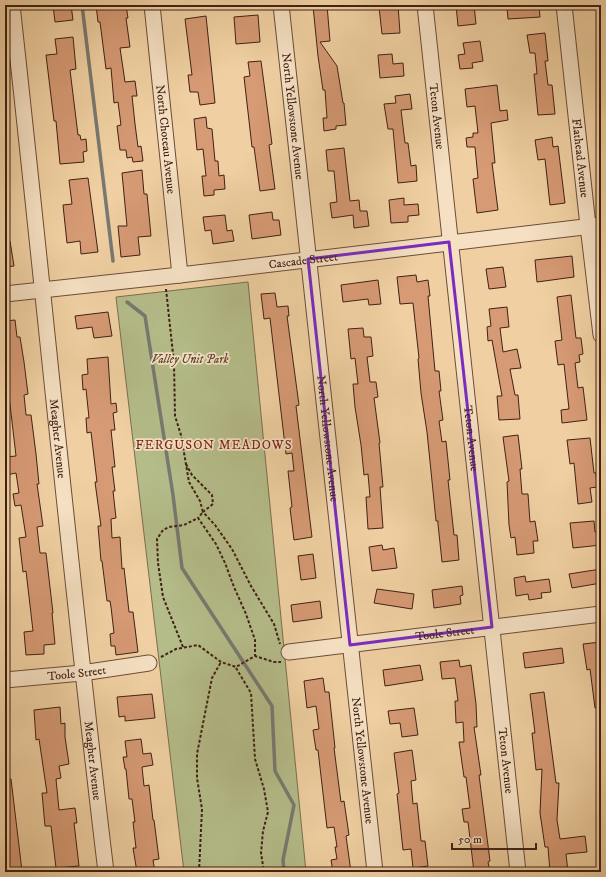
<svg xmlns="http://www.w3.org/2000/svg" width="606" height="877" font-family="'IM FELL DW Pica',serif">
  <rect width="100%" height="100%" fill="#f0d0a2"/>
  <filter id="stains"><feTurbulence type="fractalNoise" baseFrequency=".005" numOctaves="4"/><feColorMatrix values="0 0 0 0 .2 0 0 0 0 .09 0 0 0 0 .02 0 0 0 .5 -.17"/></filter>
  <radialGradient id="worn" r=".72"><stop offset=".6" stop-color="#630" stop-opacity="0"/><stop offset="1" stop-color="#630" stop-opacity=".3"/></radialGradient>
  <!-- green -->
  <polygon fill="#b4bc89" stroke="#7a6e4f" points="248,282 306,872 184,872 116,297"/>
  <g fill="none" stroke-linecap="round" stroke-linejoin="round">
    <!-- stream -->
    <g stroke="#787971" stroke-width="3.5">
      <polyline points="82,5 113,261"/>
      <polyline points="127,302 145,316 173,495 182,568 272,706 275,771 294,805 283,860 284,872"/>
    </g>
  </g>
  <!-- building -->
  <g fill="#d69a74" stroke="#412115">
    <polygon points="53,5 71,5 73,20 55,22"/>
    <polygon points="96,5 126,5 128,18 126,18 130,47 120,48 125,82 135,81 137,96 132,96 135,124 138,147 141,146 143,161 133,162 132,157 127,158 126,150 120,150 117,126 121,125 118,102 114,103 111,68 106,69 100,22 98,22"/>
    <polygon points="327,5 330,41 320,42 337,66 343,103 344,103 346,125 336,126 336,129 324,131 323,118 327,118 325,90 323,90 318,56 313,6"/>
    <polygon points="385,5 398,5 400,33 382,34 379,7 385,7"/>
    <polygon points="456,5 474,5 476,24 458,26"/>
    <polygon points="522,5 539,5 540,17 508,19 507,8 523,6"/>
    <polygon points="258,15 260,42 236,44 234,17"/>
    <polygon points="206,16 215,103 200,105 198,92 190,92 188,75 192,75 185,19"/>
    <polygon points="545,33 548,61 545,61 548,85 552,85 555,114 538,115 534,74 537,74 535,53 530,53 527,35"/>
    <polygon points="73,37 76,69 70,70 78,135 80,135 81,140 86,139 87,151 83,152 84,162 60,164 56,121 54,121 46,55 57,54 55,39"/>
    <polygon points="480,41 483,61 472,63 473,68 460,69 458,55 465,54 463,43"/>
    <polygon points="392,54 393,64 403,63 404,76 380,78 378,55"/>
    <polygon points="261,61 272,144 269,145 275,189 260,191 254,147 252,147 244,77 250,76 248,62"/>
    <polygon points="497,85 500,111 507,110 508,120 491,123 495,163 492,163 498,210 477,213 473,179 478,178 475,147 467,147 466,138 473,137 473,133 478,133 475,106 467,107 465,89"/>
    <polygon points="410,94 412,109 401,110 405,143 408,143 411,166 416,165 417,181 398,183 393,129 388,129 384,104 396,103 395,96"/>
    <polygon points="206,117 207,128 212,129 215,161 218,161 219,176 224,175 225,189 214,190 214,195 204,196 202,176 206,176 203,149 197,150 194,119"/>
    <polygon points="552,137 553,147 558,146 565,203 550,205 545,159 538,160 535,140"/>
    <polygon points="344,148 350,201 359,200 360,211 367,211 369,226 354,228 353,215 332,218 330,203 337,202 334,171 328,171 326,150"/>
    <polygon points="142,170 144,194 147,194 151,236 138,237 140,255 121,257 118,226 127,226 122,173"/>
    <polygon points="88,178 98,252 81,254 80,241 67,243 63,205 72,204 69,180"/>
    <polygon points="404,198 404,205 418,204 419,215 408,216 408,222 391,223 389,200"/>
    <polygon points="272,212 273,220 279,220 281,235 252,239 249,215"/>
    <polygon points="225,215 227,231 232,230 234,241 213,244 211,230 205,231 203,217"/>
    <polygon points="10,241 14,266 5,267 5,242"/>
    <polygon points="572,256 574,277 537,282 535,260"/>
    <polygon points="503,267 506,287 489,289 486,269"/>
    <polygon points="416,275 417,282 428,280 430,296 428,296 435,371 439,371 441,391 439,391 443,420 439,421 442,442 446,441 450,480 448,480 454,535 457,535 459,560 442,562 438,524 438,521 436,521 433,491 427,432 421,393 418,359 419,358 413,303 400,304 397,277"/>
    <polygon points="378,280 381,304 369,305 368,299 343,302 341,285"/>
    <polygon points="275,293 277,307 288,306 289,316 287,316 299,405 296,406 312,537 294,540 290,508 292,507 288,471 294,471 292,453 286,454 270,318 264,319 261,294"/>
    <polygon points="571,295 576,338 581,338 583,354 579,355 580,362 575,363 578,388 583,387 587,420 562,423 561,410 569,409 564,364 558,365 555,341 562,340 557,297"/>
    <polygon points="507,307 509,327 500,328 503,352 517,349 521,368 510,369 515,395 518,395 520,419 499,420 497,396 502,396 492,340 488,341 487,327 491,326 489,309"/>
    <polygon points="108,312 112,336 94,338 92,327 77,329 75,316"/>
    <polygon points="15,320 17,337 20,337 24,362 28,394 24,395 26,415 31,415 36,454 39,484 37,484 43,526 37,527 40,553 46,553 53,613 52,613 55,644 44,645 44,654 26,655 24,632 33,631 26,571 23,572 19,538 26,537 21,505 15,506 13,494 19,493 16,473 6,475 5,463 5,457 16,456 9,396 5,397 5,321"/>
    <polygon points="363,328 364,337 371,337 373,356 367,357 370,382 376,382 378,397 374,398 380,443 379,443 383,487 380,487 383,528 368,529 366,497 370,497 368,474 364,475 361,445 355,407 353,384 358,384 355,358 351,359 348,329"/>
    <polygon points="108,357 111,404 116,403 117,412 113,413 115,430 111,430 115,467 112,467 115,491 113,491 116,518 111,519 112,538 120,537 122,569 124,568 129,612 133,612 138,652 116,655 115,646 111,646 110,634 114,633 111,607 110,601 107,601 102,561 101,561 98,526 101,526 95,482 97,482 91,432 87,433 86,418 89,418 86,389 83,390 82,375 88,374 87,359"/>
    <polygon points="518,435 522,469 520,469 522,494 528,494 530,522 535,521 538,541 533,541 534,553 517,555 515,537 511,538 509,525 507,482 509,481 503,437"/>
    <polygon points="590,438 594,473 596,473 597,487 590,488 592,502 578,504 574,463 570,464 567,440"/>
    <polygon points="594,521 595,532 600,532 601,545 573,548 570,523"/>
    <polygon points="382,545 383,550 394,548 397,568 372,571 369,547"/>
    <polygon points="313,554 316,578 301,580 298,556"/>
    <polygon points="601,569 601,583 572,588 569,574"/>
    <polygon points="525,576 526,582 549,579 551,592 541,593 542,598 529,600 528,594 516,596 514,578"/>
    <polygon points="462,586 463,595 460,596 461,604 434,608 432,590"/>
    <polygon points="377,589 414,594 412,609 374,603"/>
    <polygon points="320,601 322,618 293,622 291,605"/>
    <polygon points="601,642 601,708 595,708 590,669 587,670 583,644"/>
    <polygon points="562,648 564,663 525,668 523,653"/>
    <polygon points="459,660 460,667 471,665 476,704 477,727 474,727 481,775 479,775 490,861 488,862 490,872 474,872 468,822 464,822 462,809 470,808 466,777 464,777 459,742 464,742 463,722 456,723 455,701 458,701 455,678 442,679 440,662"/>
    <polygon points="420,665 423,680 385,686 383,670"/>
    <polygon points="323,678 325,692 329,692 335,748 334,748 341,802 344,801 349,835 346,836 351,872 333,872 331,860 337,859 335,847 337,847 334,827 327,828 318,750 316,750 313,730 319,729 316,706 307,708 304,681"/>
    <polygon points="544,692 556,783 559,783 557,820 560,839 585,836 587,852 566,854 568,872 550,872 548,847 545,847 540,813 542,769 536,770 532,733 535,733 530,694"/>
    <polygon points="152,694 155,718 125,721 125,716 119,717 117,697"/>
    <polygon points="60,707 61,724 65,723 65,737 69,764 59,766 61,778 56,779 59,810 75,808 77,823 74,823 79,866 56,868 51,826 45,826 42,793 47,793 39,739 36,740 34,710"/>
    <polygon points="414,708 418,735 402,737 400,723 390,724 388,711"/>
    <polygon points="141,739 143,754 151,753 153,765 142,767 144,786 149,785 153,820 154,820 159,859 153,860 155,872 137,872 133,848 136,848 133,822 135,822 132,799 129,799 126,769 125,769 123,757 127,757 125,741"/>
    <polygon points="412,750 416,780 411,781 413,804 417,803 421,841 425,841 428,866 413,868 411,849 403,850 397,794 399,793 394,753"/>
    <polygon points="11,779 22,871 9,872 8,861 5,861 5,780"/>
  </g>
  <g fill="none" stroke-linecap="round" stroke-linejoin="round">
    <!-- minor casing -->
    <g stroke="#6d4d38" stroke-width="17">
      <g id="minor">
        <path id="s1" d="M12,5c32,289 59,578 94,867"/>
        <path id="s2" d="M152,5l28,270"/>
        <path id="s3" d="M281,5l94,867"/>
        <path id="s4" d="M425,5l93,867"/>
        <path id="s5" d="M564,5l24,221 13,109"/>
        <path id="s6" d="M5,294l175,-19 421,-50"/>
        <path id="s7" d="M289,652l312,-38"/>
        <path id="s8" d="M5,680l77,-7 67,-10"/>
      </g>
    </g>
    <!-- path -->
    <g stroke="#412115" stroke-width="2" stroke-dasharray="3 2" stroke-linecap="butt">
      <polyline points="166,289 174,363 175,416 181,435 189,482 200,501 203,512 198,518"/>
      <polyline points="186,464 192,475 212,495 213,504 203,512 215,525 232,549 251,586 274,624 280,644"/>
      <polyline points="183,647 163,597 158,563 157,539 163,530 169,527 184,525 198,518 216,544 225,563 234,587 246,614 255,640 255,656"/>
      <polyline points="161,657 176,649 198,645 221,662 236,667 255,656 274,662 281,662"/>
      <polyline points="236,668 251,693 255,759 264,789 268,812 263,831 261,853 264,872"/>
      <polyline points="199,872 202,809 197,778 197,754 212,678 221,662"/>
    </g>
    <!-- minor -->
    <use href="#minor" stroke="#f5e0c3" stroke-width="15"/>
  </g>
  <!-- marked area -->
  <path fill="none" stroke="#7b2cbf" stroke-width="3" stroke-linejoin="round" d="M449,242l43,385 -142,18 -42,-386z"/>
  <g text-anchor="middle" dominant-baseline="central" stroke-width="3.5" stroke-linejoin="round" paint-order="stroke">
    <!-- street labels -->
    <g font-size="12" fill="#412115" stroke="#f5e0c3">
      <text stroke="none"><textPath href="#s3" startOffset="112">North Yellowstone Avenue</textPath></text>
      <text stroke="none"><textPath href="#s4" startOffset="112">Teton Avenue</textPath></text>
      <text stroke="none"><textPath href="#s2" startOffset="135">North Choteau Avenue</textPath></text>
      <text stroke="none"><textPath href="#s5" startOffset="154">Flathead Avenue</textPath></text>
      <text stroke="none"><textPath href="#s6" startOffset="300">Cascade Street</textPath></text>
      <text stroke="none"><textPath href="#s1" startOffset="436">Meagher Avenue</textPath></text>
      <text stroke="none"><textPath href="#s3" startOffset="436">North Yellowstone Avenue</textPath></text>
      <text stroke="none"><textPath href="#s4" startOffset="436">Teton Avenue</textPath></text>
      <text stroke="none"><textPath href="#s7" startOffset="157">Toole Street</textPath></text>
      <text stroke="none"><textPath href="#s8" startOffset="72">Toole Street</textPath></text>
      <text stroke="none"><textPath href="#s1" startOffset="760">Meagher Avenue</textPath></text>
      <text stroke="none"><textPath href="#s3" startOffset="760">North Yellowstone Avenue</textPath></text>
      <text stroke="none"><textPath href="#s4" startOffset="760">Teton Avenue</textPath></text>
    </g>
    <!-- park labels -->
    <g font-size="12" font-style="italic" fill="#5e4832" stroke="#f5e0c3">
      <text x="190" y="359">Valley Unit Park</text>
    </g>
    <!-- neighbourhood labels -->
    <g font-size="13" letter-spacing="1" fill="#7a1f14" stroke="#f5e0c3">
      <text x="214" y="445">FERGUSON MEADOWS</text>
    </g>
  </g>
  <!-- margin -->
  <rect width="606" height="877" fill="none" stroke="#f0d0a2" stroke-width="20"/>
  <rect x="6" y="6" width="594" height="865" fill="none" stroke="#412115" stroke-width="2"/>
  <rect x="10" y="10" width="586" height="857" fill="none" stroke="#412115"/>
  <!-- scale -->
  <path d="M452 843v6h84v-6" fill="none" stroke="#412115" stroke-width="2"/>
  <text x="458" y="843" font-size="12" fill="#412115" stroke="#f5e0c3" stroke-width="3" paint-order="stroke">50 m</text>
  <rect width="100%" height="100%" filter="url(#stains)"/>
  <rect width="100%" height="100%" fill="url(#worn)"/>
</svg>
